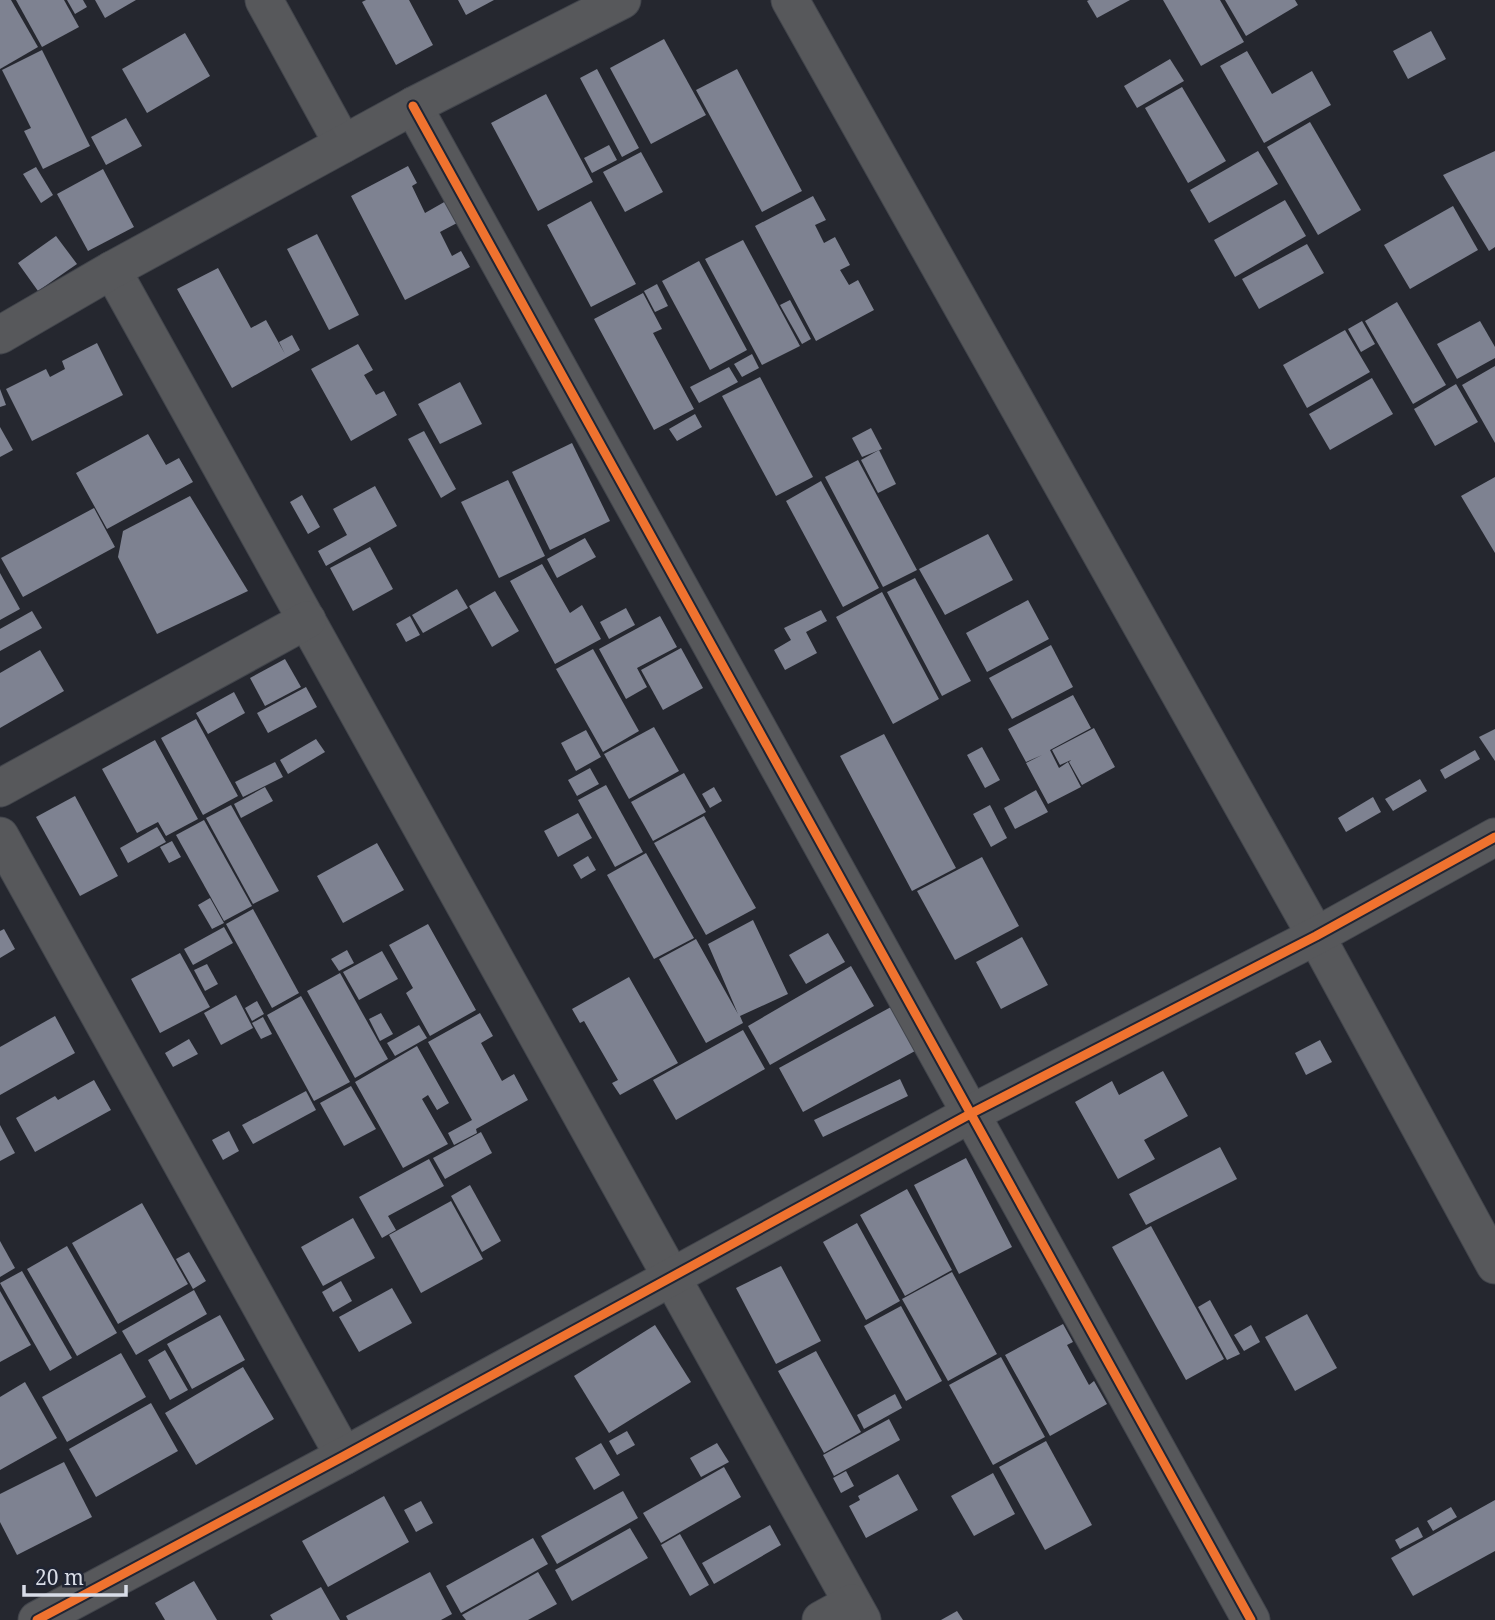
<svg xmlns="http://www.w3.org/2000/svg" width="1495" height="1620" font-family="'Noto Serif',serif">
  <rect width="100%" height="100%" fill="#25272f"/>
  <!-- building -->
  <g fill="#7e8291">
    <polygon points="0,0 11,0 38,47 0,69"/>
    <polygon points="16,0 64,0 79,27 42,47"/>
    <polygon points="67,0 83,0 87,7 75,14"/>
    <polygon points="95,0 136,0 105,18"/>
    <polygon points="366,0 409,0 433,45 396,65 362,2"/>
    <polygon points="458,0 494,0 466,15"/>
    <polygon points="1089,0 1130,0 1097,18 1087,1"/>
    <polygon points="1163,0 1220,0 1244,42 1201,66"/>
    <polygon points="1225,0 1295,0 1298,5 1246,36"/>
    <polygon points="1431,31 1446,59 1408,79 1393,51"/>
    <polygon points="185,33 210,76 147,113 122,69"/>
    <polygon points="664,39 706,115 651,144 610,68"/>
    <polygon points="42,50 90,146 43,169 24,131 31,128 2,70"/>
    <polygon points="1247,51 1272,94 1312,71 1331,105 1264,143 1220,66"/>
    <polygon points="1170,59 1184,81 1137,108 1124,86"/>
    <polygon points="597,69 639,148 622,157 580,78"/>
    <polygon points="737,69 802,191 762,212 696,90"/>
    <polygon points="1182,87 1226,161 1188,183 1145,108"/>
    <polygon points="546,94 593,182 538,211 491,123"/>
    <polygon points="126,118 142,146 106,165 91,137"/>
    <polygon points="1310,122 1361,210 1318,235 1267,147"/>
    <polygon points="609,145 617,160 592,173 584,158"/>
    <polygon points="1258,151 1278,184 1209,223 1190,190"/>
    <polygon points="1495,151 1495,247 1489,251 1443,175"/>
    <polygon points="641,152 663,192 625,212 603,172"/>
    <polygon points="408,166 417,183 412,186 425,213 446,201 457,223 440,232 452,256 461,251 470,267 405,300 351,196"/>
    <polygon points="36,167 53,195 41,203 23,174"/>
    <polygon points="103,169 134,227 88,251 57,194"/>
    <polygon points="813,196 826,220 815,225 824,243 835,237 850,265 840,270 849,285 858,280 874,310 816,341 755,226"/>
    <polygon points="1285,200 1306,236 1235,277 1214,240"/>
    <polygon points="591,201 636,284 591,307 547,225"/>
    <polygon points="1453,206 1478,250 1410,289 1384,245"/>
    <polygon points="317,234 359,315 329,330 287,249"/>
    <polygon points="56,236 77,264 38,291 18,263"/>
    <polygon points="743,240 800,346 762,365 705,259"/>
    <polygon points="1307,244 1324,273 1259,309 1242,279"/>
    <polygon points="699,261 747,350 710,370 662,281"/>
    <polygon points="218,268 251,328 266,320 285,354 279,342 292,335 300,350 232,388 177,289"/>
    <polygon points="657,284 668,306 655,312 644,291"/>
    <polygon points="643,293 662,329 653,333 694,409 654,430 594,319"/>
    <polygon points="790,300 811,339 802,344 780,305"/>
    <polygon points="1397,302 1446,385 1413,404 1365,321"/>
    <polygon points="1362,321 1375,344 1361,352 1348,329"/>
    <polygon points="1480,321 1495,347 1495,358 1457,379 1437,344"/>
    <polygon points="1345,330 1370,372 1307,408 1283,365"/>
    <polygon points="97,343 123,395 32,441 6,389 46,369 50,377 65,369 62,361"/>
    <polygon points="358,344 373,370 364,375 376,395 384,391 397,415 351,441 311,369"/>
    <polygon points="752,354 759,368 742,377 734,364"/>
    <polygon points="1495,366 1495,443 1462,385"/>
    <polygon points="729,367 738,382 699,403 690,387"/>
    <polygon points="760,377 813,477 776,496 722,396"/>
    <polygon points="1372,378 1393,414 1330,450 1309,414"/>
    <polygon points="460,382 482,424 440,444 418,404"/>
    <polygon points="1456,384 1478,422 1435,446 1414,409"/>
    <polygon points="0,389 6,405 0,407"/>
    <polygon points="695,414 702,427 677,441 669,429"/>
    <polygon points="0,427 13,450 0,457"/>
    <polygon points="871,428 882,449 862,457 852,438"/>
    <polygon points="424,431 456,489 441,498 408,439"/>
    <polygon points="148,434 166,465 179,458 193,482 107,529 76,473"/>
    <polygon points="572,443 610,521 550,550 512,472"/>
    <polygon points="879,450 896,484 878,493 861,460"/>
    <polygon points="858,460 917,570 883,587 825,477"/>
    <polygon points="1495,477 1495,553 1461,496"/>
    <polygon points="508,480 545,556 499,578 461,502"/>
    <polygon points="821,481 879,588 843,607 786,501"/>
    <polygon points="375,486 397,526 326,566 318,551 347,535 333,509"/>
    <polygon points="302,495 320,527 308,534 290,502"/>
    <polygon points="190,496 248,591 157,634 118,557 123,531"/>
    <polygon points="94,508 115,547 23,597 1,558"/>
    <polygon points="988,534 1013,580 945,615 919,569"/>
    <polygon points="585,538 596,557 557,578 547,559"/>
    <polygon points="370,547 393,589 353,611 330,568"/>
    <polygon points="542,564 570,613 582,605 601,639 555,664 510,581"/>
    <polygon points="0,573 20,609 0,620"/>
    <polygon points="915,578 971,681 942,696 887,592"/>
    <polygon points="457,589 468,608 423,633 412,615"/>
    <polygon points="495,591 519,631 492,647 469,606"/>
    <polygon points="882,592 939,699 893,724 836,617"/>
    <polygon points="1028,600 1049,639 987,672 966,633"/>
    <polygon points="626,608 635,625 609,639 600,622"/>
    <polygon points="821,610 827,621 806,632 817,653 785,670 774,650 791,640 784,628"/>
    <polygon points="32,611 42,628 0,651 0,629"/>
    <polygon points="410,616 420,635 406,642 396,624"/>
    <polygon points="660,616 677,647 637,668 647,687 626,699 599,649"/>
    <polygon points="1051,645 1073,687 1012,719 989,678"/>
    <polygon points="681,648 703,688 663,710 641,670"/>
    <polygon points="593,649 639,731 603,752 556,669"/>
    <polygon points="40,650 64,691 0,728 0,673"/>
    <polygon points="285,659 301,687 265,706 250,678"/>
    <polygon points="306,687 317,707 268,733 257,713"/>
    <polygon points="234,692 245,713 208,734 196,713"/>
    <polygon points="1073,695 1091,728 1050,750 1059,768 1068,762 1081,787 1048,804 1026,763 1042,755 1026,762 1008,729"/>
    <polygon points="196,719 238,796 203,815 161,738"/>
    <polygon points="654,727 679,771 629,799 604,754"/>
    <polygon points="1094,728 1115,767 1082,785 1069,762 1071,760 1060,765 1052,750"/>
    <polygon points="1495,729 1495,761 1479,737"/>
    <polygon points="586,730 601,757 576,771 561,743"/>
    <polygon points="884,734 956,868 912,891 840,756"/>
    <polygon points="316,739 325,752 288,774 280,760"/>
    <polygon points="155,740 198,819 166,836 158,822 137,833 102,769"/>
    <polygon points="982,747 1000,780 985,788 967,755"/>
    <polygon points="1475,750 1480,759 1445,779 1440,770"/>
    <polygon points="275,762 283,777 243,797 235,782"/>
    <polygon points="590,768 599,784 577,796 568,780"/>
    <polygon points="684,773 706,812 653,841 631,802"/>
    <polygon points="1420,779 1427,791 1393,811 1385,799"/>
    <polygon points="606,785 643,852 615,867 578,800"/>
    <polygon points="265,787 273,801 241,818 234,804"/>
    <polygon points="714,787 722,801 710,808 702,794"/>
    <polygon points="1036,790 1048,812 1015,829 1004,808"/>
    <polygon points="75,796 118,876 80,896 36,817"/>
    <polygon points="1373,797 1381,812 1346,832 1338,818"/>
    <polygon points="231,805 279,891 253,904 206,818"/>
    <polygon points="990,805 1007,838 991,847 973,814"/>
    <polygon points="578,813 592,838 558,857 544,831"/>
    <polygon points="704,816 756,908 706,935 654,843"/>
    <polygon points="204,820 252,906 224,921 176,835"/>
    <polygon points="157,827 166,842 128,863 120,848"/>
    <polygon points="172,841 181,857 169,863 160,847"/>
    <polygon points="377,843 404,890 343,923 317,876"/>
    <polygon points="646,853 694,938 654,959 607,875"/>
    <polygon points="588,856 596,870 581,879 573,865"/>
    <polygon points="982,857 1019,926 955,960 917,891"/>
    <polygon points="210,898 224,923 212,929 198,905"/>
    <polygon points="253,909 299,993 272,1008 226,924"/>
    <polygon points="753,920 788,994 740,1016 743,1023 706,1043 659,959 696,939 738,1014 708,944"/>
    <polygon points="428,924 476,1010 430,1036 406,993 413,988 389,945"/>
    <polygon points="224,927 233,943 193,965 184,949"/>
    <polygon points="4,929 15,949 0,958 0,931"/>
    <polygon points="828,933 845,962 806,984 789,955"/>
    <polygon points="1022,937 1048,985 1001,1009 976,962"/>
    <polygon points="347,950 354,963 339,971 331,959"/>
    <polygon points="382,951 398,979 359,1000 343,972"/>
    <polygon points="180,953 210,1007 160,1033 131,979"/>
    <polygon points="207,964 218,984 205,991 194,970"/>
    <polygon points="851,966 874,1006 770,1065 748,1026"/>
    <polygon points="340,973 388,1059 355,1078 307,991"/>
    <polygon points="629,977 678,1063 620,1095 612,1083 618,1080 584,1021 580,1023 572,1009"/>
    <polygon points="236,995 253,1028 221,1045 204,1013"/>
    <polygon points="301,996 350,1082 314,1101 267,1015"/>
    <polygon points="257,1001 264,1014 252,1021 245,1008"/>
    <polygon points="891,1007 915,1051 803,1112 779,1068"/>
    <polygon points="381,1013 393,1034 380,1041 369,1019"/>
    <polygon points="480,1013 493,1036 481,1043 502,1081 514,1074 528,1100 476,1129 477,1133 454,1145 448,1133 472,1120 428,1042"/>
    <polygon points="55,1016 75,1053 0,1095 0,1047"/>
    <polygon points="263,1017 272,1034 261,1039 252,1023"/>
    <polygon points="419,1025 427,1038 395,1056 387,1043"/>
    <polygon points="743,1030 765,1069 676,1120 653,1080"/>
    <polygon points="189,1039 198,1054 173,1067 165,1053"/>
    <polygon points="1320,1040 1332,1062 1306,1075 1295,1053"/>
    <polygon points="417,1046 449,1103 437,1110 428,1095 422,1099 448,1144 403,1168 355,1082"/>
    <polygon points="1163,1071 1188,1116 1144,1140 1155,1159 1118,1179 1075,1102 1112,1081 1119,1095"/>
    <polygon points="900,1079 908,1096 823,1137 814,1120"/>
    <polygon points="94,1080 111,1110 35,1152 16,1118 55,1096 58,1100"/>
    <polygon points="351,1086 376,1129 344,1146 320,1103"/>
    <polygon points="306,1091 316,1110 253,1144 242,1125"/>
    <polygon points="0,1125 15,1153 0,1161"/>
    <polygon points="229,1131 239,1151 223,1160 212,1140"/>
    <polygon points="481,1132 492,1153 445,1179 433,1158"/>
    <polygon points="1220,1147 1237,1179 1146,1225 1129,1194"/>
    <polygon points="966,1158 1012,1247 959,1274 914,1185"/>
    <polygon points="429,1159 444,1186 388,1216 396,1230 382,1238 359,1197"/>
    <polygon points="470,1185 501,1241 482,1252 451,1196"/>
    <polygon points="907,1189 952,1270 905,1296 860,1215"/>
    <polygon points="451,1201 483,1259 421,1293 389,1235"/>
    <polygon points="142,1203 188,1284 118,1324 72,1243"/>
    <polygon points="353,1218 375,1258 323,1286 301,1247"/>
    <polygon points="857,1223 900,1301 866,1320 823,1242"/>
    <polygon points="1151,1226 1224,1359 1186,1380 1112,1247"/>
    <polygon points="0,1241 15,1268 0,1277"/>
    <polygon points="67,1246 117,1333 77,1356 27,1269"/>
    <polygon points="189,1252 206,1281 193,1289 176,1259"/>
    <polygon points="781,1266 821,1341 776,1364 736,1288"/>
    <polygon points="22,1271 72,1358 50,1371 0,1283"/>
    <polygon points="952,1272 997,1354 948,1381 902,1299"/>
    <polygon points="341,1281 352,1301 333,1312 322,1292"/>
    <polygon points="392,1288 412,1323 359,1352 339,1317"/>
    <polygon points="194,1290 207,1314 136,1355 122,1331"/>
    <polygon points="0,1291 31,1345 0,1362"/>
    <polygon points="1210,1300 1240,1354 1227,1360 1198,1307"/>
    <polygon points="901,1306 942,1381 906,1401 864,1326"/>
    <polygon points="1307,1314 1337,1368 1295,1391 1265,1337"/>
    <polygon points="220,1315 245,1360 192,1389 167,1344"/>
    <polygon points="1063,1324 1073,1342 1067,1345 1089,1385 1094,1381 1107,1404 1050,1436 1005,1355"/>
    <polygon points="655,1325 691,1382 609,1433 574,1376"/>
    <polygon points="1251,1325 1260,1342 1244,1351 1234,1335"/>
    <polygon points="165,1350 188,1390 170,1400 148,1360"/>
    <polygon points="816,1351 861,1432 824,1453 778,1371"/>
    <polygon points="121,1353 146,1397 67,1442 42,1397"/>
    <polygon points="1001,1357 1045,1437 993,1465 949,1385"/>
    <polygon points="243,1367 274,1419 196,1465 165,1413"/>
    <polygon points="25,1382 57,1438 0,1470 0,1397"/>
    <polygon points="895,1394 902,1408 864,1429 857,1415"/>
    <polygon points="151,1403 178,1451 96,1497 69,1449"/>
    <polygon points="889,1419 900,1440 834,1476 823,1455"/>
    <polygon points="627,1431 635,1445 617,1455 609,1441"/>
    <polygon points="1046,1441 1092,1525 1045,1550 999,1467"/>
    <polygon points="601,1443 620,1475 594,1490 575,1458"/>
    <polygon points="717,1443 729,1462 701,1477 690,1458"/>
    <polygon points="64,1462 92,1517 17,1555 0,1522 0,1494"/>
    <polygon points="724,1467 741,1497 661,1543 643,1513"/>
    <polygon points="846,1471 854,1486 841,1493 833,1478"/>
    <polygon points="993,1473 1015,1514 974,1536 951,1496"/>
    <polygon points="898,1474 918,1510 866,1538 849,1506 860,1500 858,1496"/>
    <polygon points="623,1491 638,1518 557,1564 541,1536"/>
    <polygon points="384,1496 409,1542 328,1587 302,1541"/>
    <polygon points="1495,1500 1495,1551 1413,1596 1391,1558"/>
    <polygon points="421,1501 433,1523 416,1532 404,1510"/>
    <polygon points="1451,1507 1457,1517 1433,1531 1427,1521"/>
    <polygon points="770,1525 781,1545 714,1584 702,1563"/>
    <polygon points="1418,1527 1423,1537 1400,1549 1395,1540"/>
    <polygon points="630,1528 648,1558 572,1601 555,1570"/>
    <polygon points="680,1534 709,1585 690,1596 661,1545"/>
    <polygon points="533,1538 548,1564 461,1613 446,1586"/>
    <polygon points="430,1572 452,1614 441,1620 348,1620 346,1616"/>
    <polygon points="538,1572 557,1604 528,1620 466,1620 462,1615"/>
    <polygon points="194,1581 217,1620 165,1620 155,1603"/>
    <polygon points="321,1587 340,1620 273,1620 270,1615"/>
    <polygon points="957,1611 963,1620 941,1620"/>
  </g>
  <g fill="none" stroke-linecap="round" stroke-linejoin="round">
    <!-- minor casing -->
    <g stroke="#42454c" stroke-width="39">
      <g id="minor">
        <polyline points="264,0 343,144"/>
        <polyline points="790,0 1316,936 1495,1265"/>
        <polyline points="413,106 1251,1620"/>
        <polyline points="112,270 862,1620"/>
        <polyline points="0,335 112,270 413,106 622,0"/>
        <polyline points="0,788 307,620"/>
        <polyline points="0,836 344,1456"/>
        <polyline points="37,1620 344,1456 972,1113 1316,936 1495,837"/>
        <polyline points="821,1620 852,1603"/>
      </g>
    </g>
    <!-- minor -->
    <use href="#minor" stroke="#57585b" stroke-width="37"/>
    <!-- cycleway casing -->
    <g stroke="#202534" stroke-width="13">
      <g id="cycleway">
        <polyline points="413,106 1251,1620"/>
        <polyline points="37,1620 344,1456 972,1113 1316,936 1495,837"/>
      </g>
    </g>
    <!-- cycleway -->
    <use href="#cycleway" stroke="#ef722f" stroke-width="9"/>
  </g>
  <!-- scale -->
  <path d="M24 1585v10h102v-10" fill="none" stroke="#d8dce7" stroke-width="3.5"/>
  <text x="35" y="1585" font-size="21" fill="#d8dce7" stroke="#202534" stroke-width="5" paint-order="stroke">20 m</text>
</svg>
